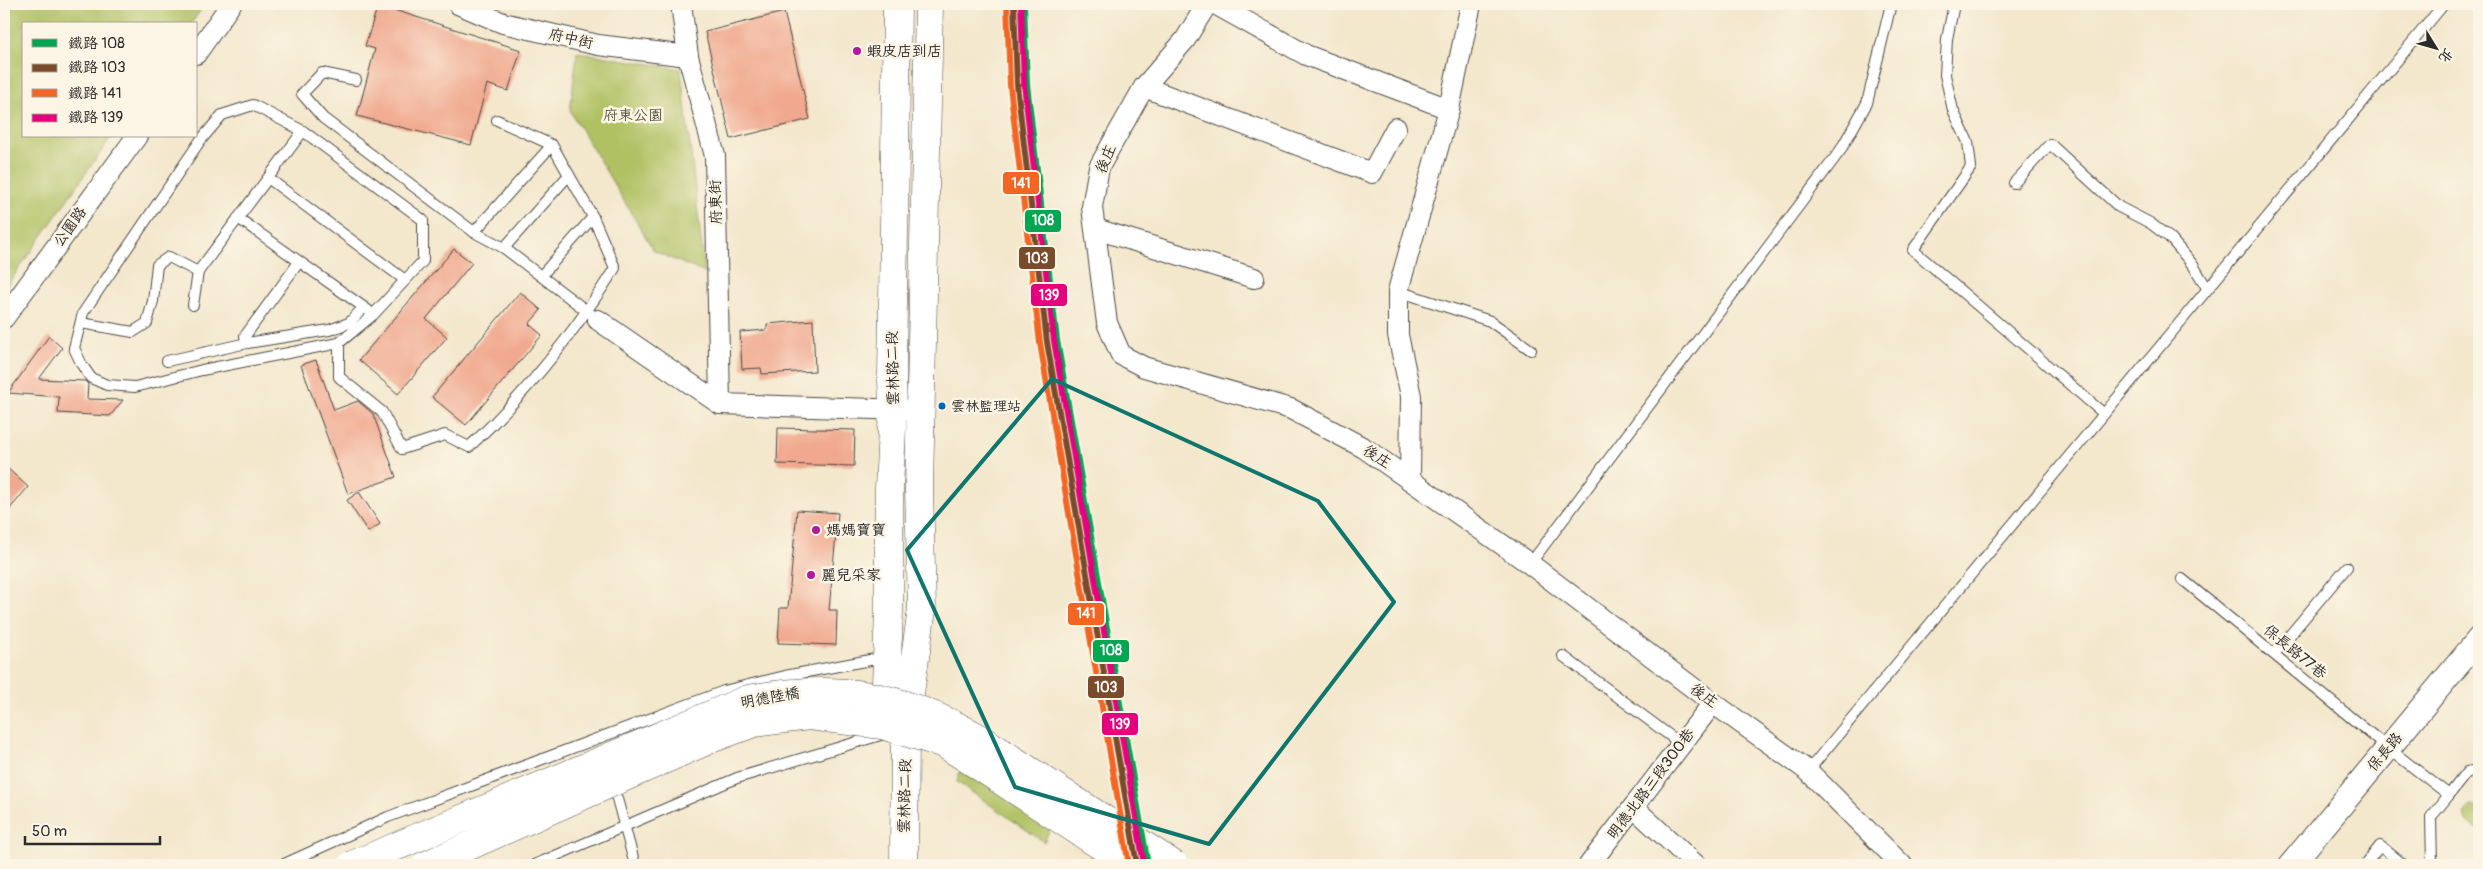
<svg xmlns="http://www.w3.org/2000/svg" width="2483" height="869" font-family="Pangolin,'LXGW WenKai TC',sans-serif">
  <rect width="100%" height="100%" fill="#fcf5e5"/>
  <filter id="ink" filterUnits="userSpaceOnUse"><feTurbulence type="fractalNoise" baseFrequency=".02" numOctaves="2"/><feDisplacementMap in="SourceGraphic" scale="10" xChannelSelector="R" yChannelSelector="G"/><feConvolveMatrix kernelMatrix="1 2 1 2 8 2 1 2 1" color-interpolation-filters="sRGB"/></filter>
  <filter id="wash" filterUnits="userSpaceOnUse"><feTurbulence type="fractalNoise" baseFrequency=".0096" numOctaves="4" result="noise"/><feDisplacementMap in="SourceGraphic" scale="20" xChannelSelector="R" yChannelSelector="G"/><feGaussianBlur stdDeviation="1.12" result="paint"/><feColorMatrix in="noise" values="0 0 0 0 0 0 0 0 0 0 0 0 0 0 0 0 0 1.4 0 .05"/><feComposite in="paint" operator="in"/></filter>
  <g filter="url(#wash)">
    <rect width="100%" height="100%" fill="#f3e7cc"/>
    <!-- green -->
    <g fill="#b0c164" stroke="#6e7648">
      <polygon points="4,4 205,4 191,24 24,24 24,136 112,136 4,290"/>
      <polygon points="577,52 681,69 705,273 654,251 570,111"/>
      <polygon points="970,726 1069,788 1044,842 957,782"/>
      <polygon points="2479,805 2479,828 2475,828 2466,822 2464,814 2469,807"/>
    </g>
    <g id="blocks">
      <!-- building -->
      <g fill="#f0a88e">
        <polygon points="378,5 521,50 508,91 487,84 471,145 357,116 375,49 365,46"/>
        <polygon points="784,12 810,119 731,139 705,32"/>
        <polygon points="454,249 472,263 426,319 447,337 398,394 359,360"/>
        <polygon points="520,292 541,310 529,324 542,335 466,425 432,397"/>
        <polygon points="813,320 815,371 762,374 761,368 742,369 740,332 767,330 767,324"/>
        <polygon points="49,336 62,348 39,379 85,381 88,384 87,399 123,400 110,416 58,413 59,397 8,393"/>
        <polygon points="316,360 334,410 358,401 373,414 396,477 348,494 301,365"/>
        <polygon points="778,428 855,430 854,466 777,464"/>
        <polygon points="4,465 28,487 4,516"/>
        <polygon points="359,492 380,524 368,532 347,500"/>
        <polygon points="797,510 838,513 829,610 837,610 836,645 778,643 780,608 788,608"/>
      </g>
    </g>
  </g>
  <g filter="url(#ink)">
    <use href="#blocks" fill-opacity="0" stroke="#494743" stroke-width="1"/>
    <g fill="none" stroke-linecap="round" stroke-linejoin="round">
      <!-- service casing -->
      <g stroke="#494743" stroke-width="12">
        <g id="service">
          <polyline points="1954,4 1947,39 1945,75 1953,110 1968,142 1971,167 1913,250 2103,413"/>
          <polyline points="356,80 322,73 302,94 323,118 474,232 504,248 592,315"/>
          <polygon points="253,105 303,131 423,220 423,261 373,315 339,343 202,370 135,387 107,385 91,378 82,365 74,348 83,313 200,141 222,115"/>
          <polyline points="268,178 405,280"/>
          <polyline points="2014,183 2050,144 2119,207 2150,223 2170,238 2193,265 2207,288"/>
          <polyline points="238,218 369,311"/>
          <polyline points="474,232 552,145"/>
          <polyline points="504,248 568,176"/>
          <polyline points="541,276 593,217"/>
          <polyline points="1398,291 1490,321 1531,350"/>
          <polyline points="193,305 198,272 303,131"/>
          <polyline points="81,323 133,332 147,323 153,301 157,265 169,257 198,272"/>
          <polyline points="247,343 245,336 299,262"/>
          <path d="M339,343v34l43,35 20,37 43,-14 24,12c56,-52 105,-114 146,-179l-22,-51 -41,-72 -55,-25"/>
          <polyline points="167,361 247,343 329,330 349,323 363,308"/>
          <polyline points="1530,564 1840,151 1867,103 1891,4"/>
          <polyline points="2182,579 2388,748 2449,795 2431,817 2432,865"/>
          <polyline points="2274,654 2347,567"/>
          <polyline points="1563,656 1681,744"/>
          <polyline points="1808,771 2444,4"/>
          <polyline points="613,784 635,865"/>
          <polyline points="2449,795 2467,772 2479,770"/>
          <polyline points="282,865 388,817 724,691 785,676 886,657"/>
          <polyline points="534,865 737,778 884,734"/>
          <polyline points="2365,865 2380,846 2404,865"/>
        </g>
      </g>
      <!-- minor casing -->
      <g stroke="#494743" stroke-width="22">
        <g id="minor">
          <polyline points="458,4 503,23 598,45 688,56"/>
          <polyline points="681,4 688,56 715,156 720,404"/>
          <polyline points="1207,4 1185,40 1144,87 1099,167 1092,207 1107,323 1121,355 1144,367 1291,409 1364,448 1530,564 1713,703 1808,771 1902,865"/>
          <polyline points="1215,4 1306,55 1449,109"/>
          <polyline points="196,54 231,4"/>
          <polyline points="1144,87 1372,173 1396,128"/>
          <polyline points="1096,229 1254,278"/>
          <polyline points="4,318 137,136"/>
          <polyline points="598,320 720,404 907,410"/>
          <polyline points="1410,479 1411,396 1398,335 1398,291 1449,109 1471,4"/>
          <polyline points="1633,807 1696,865"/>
          <polyline points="1589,865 1713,703"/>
        </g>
      </g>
      <!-- tertiary casing -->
      <g stroke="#494743" stroke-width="26">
        <polyline id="tertiary" points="2291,865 2479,639"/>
      </g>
      <!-- primary casing -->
      <g stroke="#494743" stroke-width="29">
        <g id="primary">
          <polyline points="897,4 892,378 893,409 889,489 889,612 886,684 905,728 904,865"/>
          <polyline points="905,728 922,609 919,488 929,4"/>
        </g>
      </g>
      <!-- service -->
      <use href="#service" stroke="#fff" stroke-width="10"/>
      <!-- minor -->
      <use href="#minor" stroke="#fff" stroke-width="20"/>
      <!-- tertiary -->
      <use href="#tertiary" stroke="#fff" stroke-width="24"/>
      <!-- primary -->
      <use href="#primary" stroke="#fff" stroke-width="28"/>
      <!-- secondary-bridge casing -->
      <g stroke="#494743" stroke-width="29" stroke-linecap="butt">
        <g id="secondary-bridge">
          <path d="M352,865l396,-166c91,-16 152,-6 233,40l193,126"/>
          <polyline points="426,865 711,739 754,723 809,716 882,725 915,735 944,744 974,763 1130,865"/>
        </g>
      </g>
      <!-- secondary-bridge -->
      <use href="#secondary-bridge" stroke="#fff" stroke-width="28"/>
      <!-- rail-1 casing -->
      <g stroke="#fcf5e5" stroke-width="10">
        <polyline id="rail-1" points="1024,4 1027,84 1057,340 1148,865"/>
      </g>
      <!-- rail-2 casing -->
      <g stroke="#fcf5e5" stroke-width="10">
        <polyline id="rail-2" points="1014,4 1017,85 1047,342 1137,865"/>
      </g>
      <!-- rail-3 casing -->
      <g stroke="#fcf5e5" stroke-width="10">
        <polyline id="rail-3" points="1007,4 1010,86 1040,343 1129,865"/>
      </g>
      <!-- rail-4 casing -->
      <g stroke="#fcf5e5" stroke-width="10">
        <polyline id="rail-4" points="1021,4 1024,84 1054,341 1144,864"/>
      </g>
      <!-- rail-1 -->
      <use href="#rail-1" stroke="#00a651" stroke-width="6"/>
      <!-- rail-2 -->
      <use href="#rail-2" stroke="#7a4b2a" stroke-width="6"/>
      <!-- rail-3 -->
      <use href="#rail-3" stroke="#f26522" stroke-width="6"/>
      <!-- rail-4 -->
      <use href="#rail-4" stroke="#e5007d" stroke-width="6"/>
    </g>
  </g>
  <!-- marked area -->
  <path fill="none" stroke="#0f766e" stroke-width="4" stroke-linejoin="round" d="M1052,379l266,122 76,101 -185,242 -194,-57 -108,-237z"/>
  <!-- markers -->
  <g fill="#b5179e" stroke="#fcf5e5" stroke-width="2">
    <circle cx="857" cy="51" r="5"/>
    <circle cx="816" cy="530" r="5"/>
    <circle cx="811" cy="575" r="5"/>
  </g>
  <circle fill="#0065bd" stroke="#fcf5e5" stroke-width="2" cx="942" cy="406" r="4.5"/>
  <g text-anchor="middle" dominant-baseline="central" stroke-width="5" stroke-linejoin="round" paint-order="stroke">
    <!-- bus labels -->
    <g font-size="14" fill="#2b2b2b" stroke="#fcf5e5" text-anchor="start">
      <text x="951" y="406">雲林監理站</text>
    </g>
    <!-- street labels -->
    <g font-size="15" fill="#2b2b2b" stroke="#fcf5e5">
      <text transform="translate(571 39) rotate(13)">府中街</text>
      <text transform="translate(1106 159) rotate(-67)">後庄</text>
      <text transform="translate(716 202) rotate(-91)">府東街</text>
      <text transform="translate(70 227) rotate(-54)">公園路</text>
      <text transform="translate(893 368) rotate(-91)">雲林路二段</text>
      <text transform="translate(1377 457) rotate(33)">後庄</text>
      <text transform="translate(2295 652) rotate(39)">保長路77巷</text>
      <text transform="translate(1704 696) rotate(37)">後庄</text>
      <text transform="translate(770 698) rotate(-10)">明德陸橋</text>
      <text transform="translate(2385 752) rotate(-50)">保長路</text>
      <text transform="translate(1651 784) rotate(-53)">明德北路三段300巷</text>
      <text transform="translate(905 796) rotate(-89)">雲林路二段</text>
    </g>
    <!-- poi labels -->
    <g font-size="15" fill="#2b2b2b" stroke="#fcf5e5" text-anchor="start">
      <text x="867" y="51">蝦皮店到店</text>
      <text x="826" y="530">媽媽寶寶</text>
      <text x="821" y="575">麗兒采家</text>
    </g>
    <!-- park labels -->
    <g font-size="15" fill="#53583c" stroke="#fcf5e5">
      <text x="633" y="115">府東公園</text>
    </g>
  </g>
  <g stroke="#fcf5e5" stroke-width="2">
    <rect x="1002" y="171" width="38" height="24" rx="5" fill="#f26522"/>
    <rect x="1024" y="209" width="38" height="24" rx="5" fill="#00a651"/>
    <rect x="1018" y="246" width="38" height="24" rx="5" fill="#7a4b2a"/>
    <rect x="1030" y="283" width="38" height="24" rx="5" fill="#e5007d"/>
    <rect x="1067" y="602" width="38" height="24" rx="5" fill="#f26522"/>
    <rect x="1092" y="639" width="38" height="24" rx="5" fill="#00a651"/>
    <rect x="1087" y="675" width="38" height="24" rx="5" fill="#7a4b2a"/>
    <rect x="1101" y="712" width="38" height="24" rx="5" fill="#e5007d"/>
  </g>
  <g font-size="14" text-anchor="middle" font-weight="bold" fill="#fff">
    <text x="1021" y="188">141</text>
    <text x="1043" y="225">108</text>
    <text x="1037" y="263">103</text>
    <text x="1049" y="300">139</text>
    <text x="1086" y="618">141</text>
    <text x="1111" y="655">108</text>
    <text x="1106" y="692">103</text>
    <text x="1120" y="729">139</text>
  </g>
  <!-- margin -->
  <rect width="2483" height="869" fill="none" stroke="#fcf5e5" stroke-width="20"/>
  <!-- legend -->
  <rect x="22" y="22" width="175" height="115" fill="#fcf5e5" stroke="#a8a49b"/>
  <rect x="32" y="39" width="25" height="8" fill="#00a651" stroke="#a8a49b"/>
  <text x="68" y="48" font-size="15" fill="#2b2b2b">鐵路 108</text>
  <rect x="32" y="64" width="25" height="8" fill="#7a4b2a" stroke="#a8a49b"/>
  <text x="68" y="72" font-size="15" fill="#2b2b2b">鐵路 103</text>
  <rect x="32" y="89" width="25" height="8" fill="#f26522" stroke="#a8a49b"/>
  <text x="68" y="98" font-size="15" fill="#2b2b2b">鐵路 141</text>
  <rect x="32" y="114" width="25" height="8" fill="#e5007d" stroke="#a8a49b"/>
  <text x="68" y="122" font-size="15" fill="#2b2b2b">鐵路 139</text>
  <!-- north arrow -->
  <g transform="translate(2436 48) rotate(127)" stroke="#fcf5e5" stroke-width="4" paint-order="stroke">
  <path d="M0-4L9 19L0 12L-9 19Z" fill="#2b2b2b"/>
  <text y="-8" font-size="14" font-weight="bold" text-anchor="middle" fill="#2b2b2b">北</text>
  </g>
  <!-- scale -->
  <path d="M25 836v8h135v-8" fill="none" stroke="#2b2b2b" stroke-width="2.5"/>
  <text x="32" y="836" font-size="15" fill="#2b2b2b" stroke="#fcf5e5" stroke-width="4" paint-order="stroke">50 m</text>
</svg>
